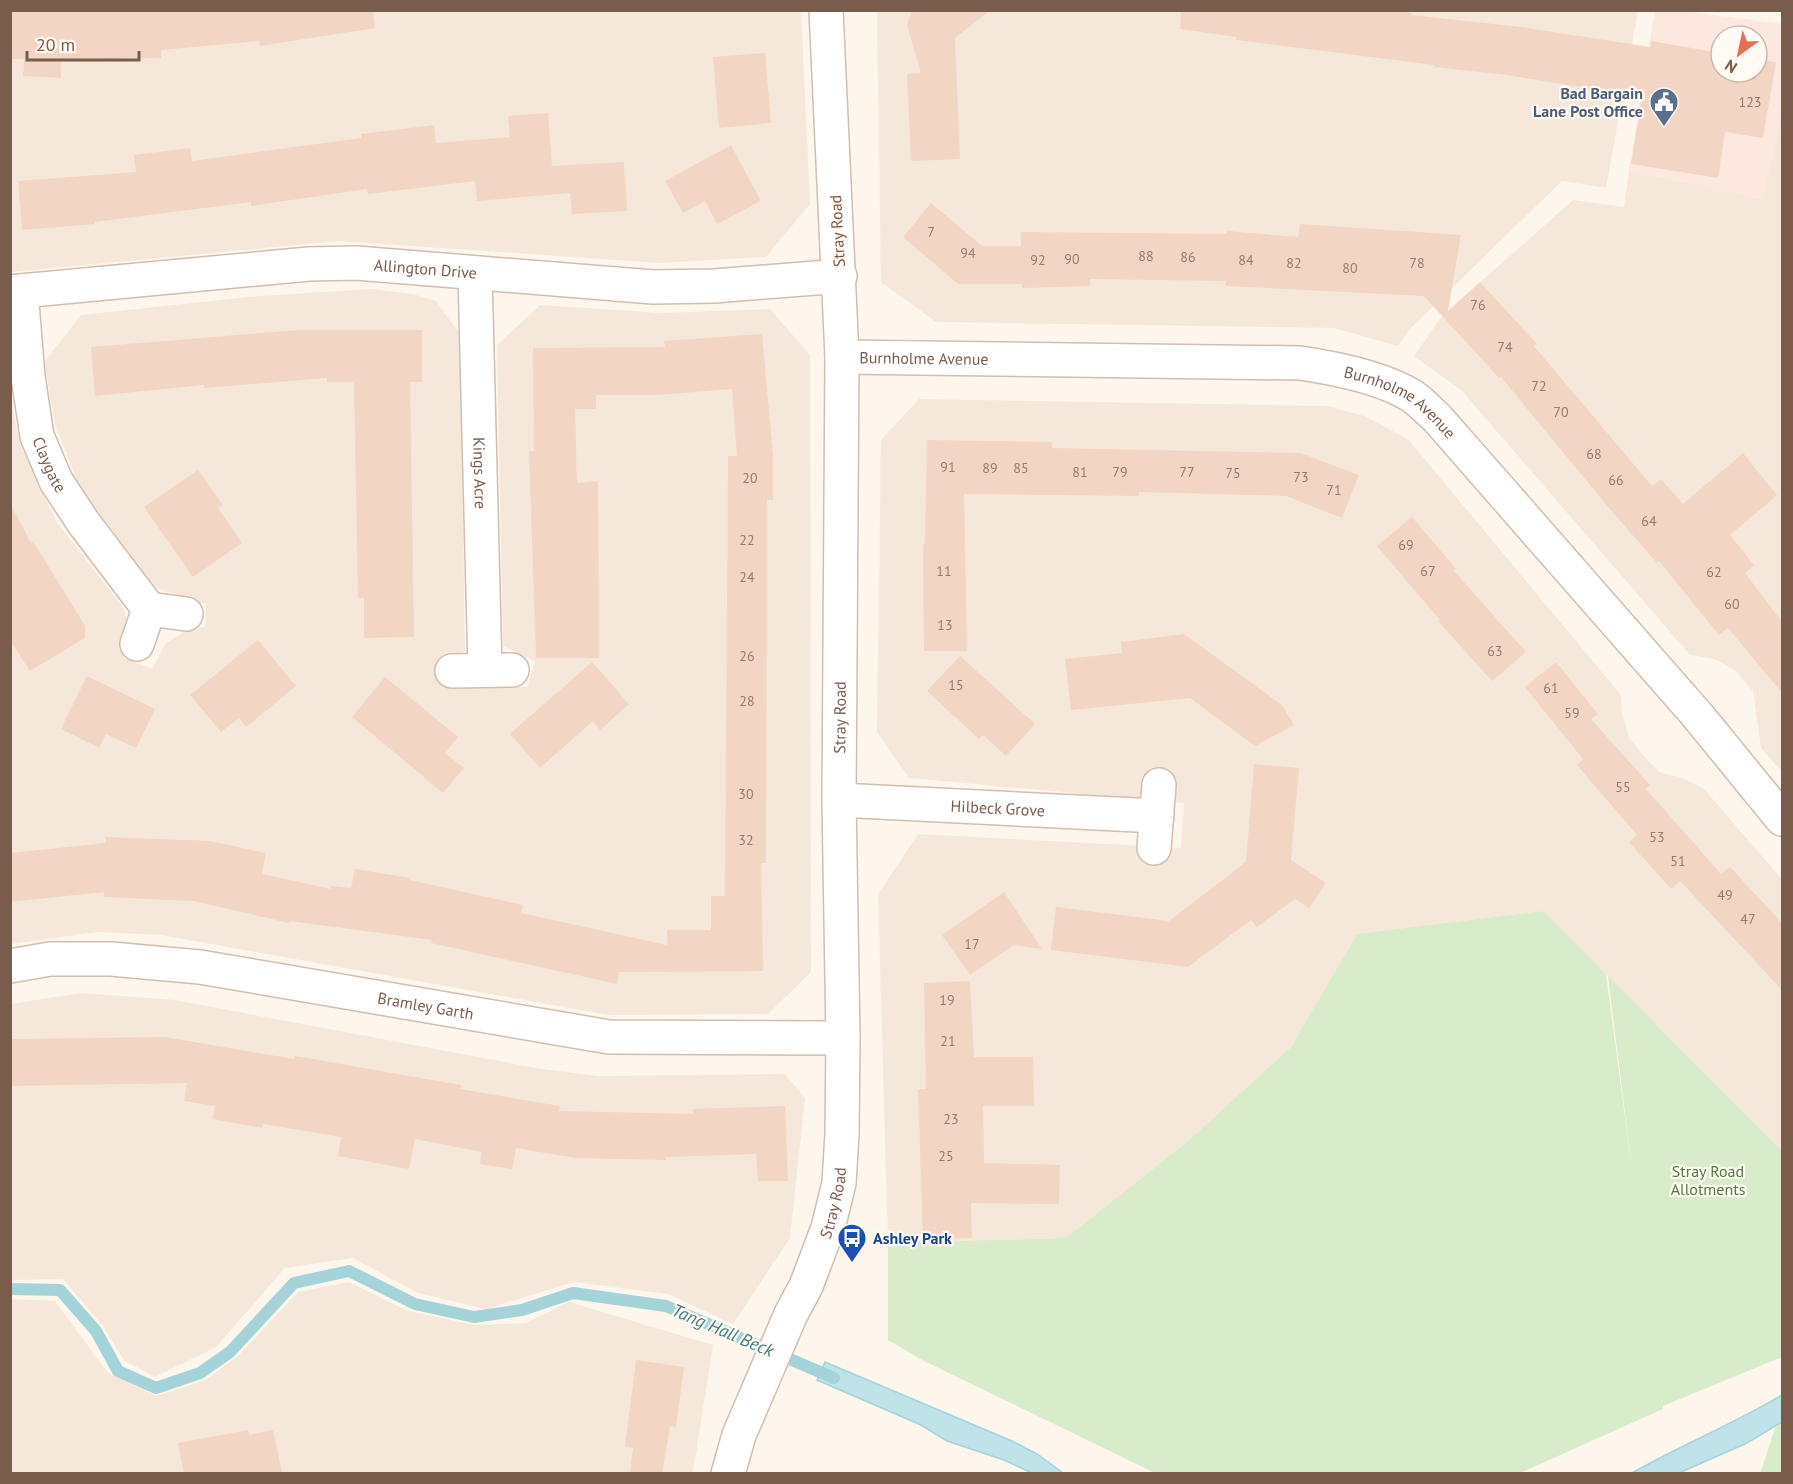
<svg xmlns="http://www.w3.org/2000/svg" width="1793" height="1484" font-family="'PT Sans',sans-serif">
  <rect width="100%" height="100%" fill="#fdf6ec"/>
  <!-- residential -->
  <g fill="#f5e8da">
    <polygon points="11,11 801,11 810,204 766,257 659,263 339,241 11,272"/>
    <polygon points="877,11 1638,11 1606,188 1562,181 1409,330 1398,346 1334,328 936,322 881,282"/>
    <polygon points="1782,112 1782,772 1761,748 1753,691 1735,670 1714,659 1690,655 1461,390 1414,356 1442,316 1573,200 1624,207 1629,170 1762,199"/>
    <polygon points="371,289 413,294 436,301 460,334 465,651 442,664 447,687 484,684 527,687 535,661 503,646 497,345 540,305 662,313 770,309 810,355 811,972 768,1014 608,1015 161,935 97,932 11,944 10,396 20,444 56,521 124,609 130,634 124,658 152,669 165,644 188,629 205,627 206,604 156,588 79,486 55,424 44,362 81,315 247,297"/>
    <polygon points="919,399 1328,406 1364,416 1408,439 1621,695 1622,713 1629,737 1643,755 1659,772 1684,779 1704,789 1782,879 1782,1151 1543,911 1357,934 1291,1047 1188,1141 1066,1238 888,1243 878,894 918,834 1181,848 1184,803 909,778 877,732 881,440"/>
    <polygon points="81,993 175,1000 536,1068 598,1076 785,1074 805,1098 790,1238 733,1324 668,1294 574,1282 486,1309 418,1293 353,1258 285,1268 216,1347 155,1377 124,1360 103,1326 63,1279 11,1280 10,1004"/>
    <polygon points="349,1282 408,1311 475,1325 526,1323 569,1302 713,1345 693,1473 11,1474 11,1299 55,1301 108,1373 156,1396 206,1380 239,1355 298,1292"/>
  </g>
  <!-- commercial -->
  <path fill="#fde8e0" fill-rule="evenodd" d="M1655,11h28l99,13v88l-20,87 -133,-29zM1721,36h36v36h-36z"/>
  <!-- green -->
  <g fill="#d8ecc9">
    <polygon points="1543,911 1606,974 1633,1177 1608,976 1782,1151 1782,1357 1663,1406 1663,1409 1520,1473 1155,1473 922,1360 888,1340 888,1243 1066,1238 1188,1141 1291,1047 1357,934"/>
    <polygon points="1782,1422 1782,1473 1760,1474 1775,1428"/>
  </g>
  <!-- water -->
  <g fill="#bfe3e8" stroke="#a5d3da" stroke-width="1.5">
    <polygon points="825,1362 1012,1441 1037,1454 1063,1473 1032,1473 1004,1460 947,1441 921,1425 817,1380"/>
    <path d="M1782,1395v27l-35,21 -68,30h-47c49,-28 102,-49 150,-78z"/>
  </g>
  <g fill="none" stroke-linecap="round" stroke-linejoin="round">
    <!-- stream -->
    <polyline stroke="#a5d3da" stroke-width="12" points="10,1289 60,1290 96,1331 118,1371 156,1388 200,1373 230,1352 294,1283 349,1271 415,1304 474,1317 522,1310 573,1293 666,1306 834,1378"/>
  </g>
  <!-- building -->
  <g fill="#f3d5c3">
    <polygon points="10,10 373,10 375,28 260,46 259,41 161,50 161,58 102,59 102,62 61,61 61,78 23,76 24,59 10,59"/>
    <polygon points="912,10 990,10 955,38 960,159 911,161 907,74 921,73 907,25"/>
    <polygon points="1181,10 1392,10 1412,13 1411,15 1521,27 1650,47 1651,41 1721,53 1721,72 1757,72 1757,59 1776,62 1763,138 1725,132 1718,178 1631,164 1642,97 1508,75 1434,67 1434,65 1236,40 1237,37 1180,29"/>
    <polygon points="765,53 771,123 719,128 713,57"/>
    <polygon points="548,113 552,166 624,162 627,211 572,214 570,193 477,201 475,181 368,194 367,189 251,206 251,202 95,222 95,224 22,230 18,181 136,172 134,155 190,148 192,161 361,138 361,134 434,125 436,143 510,137 508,116"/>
    <polygon points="731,145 761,201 717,224 705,201 683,213 665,181"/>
    <polygon points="931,203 982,246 1021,246 1021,232 1227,234 1227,231 1298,237 1300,224 1461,235 1448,311 1480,282 1537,344 1534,346 1652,486 1661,479 1683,504 1743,453 1777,495 1730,535 1754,565 1745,573 1782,622 1782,693 1728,628 1719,635 1659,561 1657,563 1609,508 1501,377 1499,378 1424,296 1225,286 1226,281 1090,279 1090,286 1022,288 1022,284 958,284 903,237"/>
    <polygon points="298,330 422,330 422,382 410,382 414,637 364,638 364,598 358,598 354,382 327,382 327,378 204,388 204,385 95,396 91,347"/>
    <polygon points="762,334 773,456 773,500 767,500 766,863 761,863 763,971 619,972 617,984 431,943 432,940 290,921 289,923 194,901 104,897 104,892 10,902 10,853 106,843 106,837 210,841 266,853 262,874 331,889 331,886 351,888 355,869 410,878 410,880 523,905 521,913 667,945 667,930 711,930 711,896 725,896 728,456 737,456 732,389 657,395 596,395 596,409 575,409 577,483 598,481 599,658 536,658 529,451 534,451 533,348 665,347 664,341"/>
    <polygon points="927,440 1052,442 1052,448 1301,453 1359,475 1342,518 1286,496 1139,492 1139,496 964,494 967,651 924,651 923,544 925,544"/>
    <polygon points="198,470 223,505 218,508 242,543 193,577 144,507"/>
    <polygon points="10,503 31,543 33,541 85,626 85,638 30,671 10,640"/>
    <polygon points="1412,517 1456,569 1454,571 1526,652 1492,681 1438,621 1440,620 1377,546"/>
    <polygon points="1184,634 1282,705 1294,725 1255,746 1190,698 1071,710 1065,659 1122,653 1121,642"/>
    <polygon points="258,640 296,686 246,727 239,718 221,732 190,695"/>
    <polygon points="960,656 1035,724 1006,756 983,735 979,739 927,691"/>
    <polygon points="592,662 629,704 600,730 593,721 540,768 510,734"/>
    <polygon points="1556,662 1598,714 1591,719 1650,785 1646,789 1721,874 1730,867 1782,923 1782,990 1680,881 1671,889 1629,842 1637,835 1577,765 1583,759 1525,687"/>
    <polygon points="87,676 155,709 136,748 106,734 99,748 61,729"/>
    <polygon points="385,677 458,737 445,753 464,768 443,793 352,717"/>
    <polygon points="1254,764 1299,768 1291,860 1326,883 1309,908 1295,899 1257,927 1251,920 1188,967 1051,950 1056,907 1169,921 1246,862"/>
    <polygon points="1004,892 1042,949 1014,945 970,975 942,935"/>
    <polygon points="970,981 974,1057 1033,1057 1034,1106 983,1106 984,1163 1060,1165 1059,1204 971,1203 972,1238 923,1239 918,1089 926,1089 924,983"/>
    <polygon points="164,1037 294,1059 295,1056 461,1085 460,1089 560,1106 559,1111 693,1114 693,1109 785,1106 788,1181 758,1181 756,1154 666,1157 666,1160 575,1158 516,1148 512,1169 480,1164 482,1152 415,1139 409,1169 338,1156 341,1137 263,1124 262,1128 213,1119 215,1106 184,1101 187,1083 10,1086 10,1039"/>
    <polygon points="636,1360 684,1367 676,1427 670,1426 662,1473 630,1473 633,1448 625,1447"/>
    <polygon points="248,1430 249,1435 273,1430 282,1473 184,1473 178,1443"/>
  </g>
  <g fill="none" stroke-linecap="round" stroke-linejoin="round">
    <!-- street casing -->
    <g stroke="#d1beb0" stroke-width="36">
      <g id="street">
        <path id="s1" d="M475,273l10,397"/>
        <path id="s2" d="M21,291l7,86 9,59 19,45 27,41 66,87"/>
        <path id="s3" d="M10,292l299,-28 47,-1 297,24 61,-1 126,-10"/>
        <path id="s4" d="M842,357l458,6c34,5 83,15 112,33 9,6 17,15 25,22l261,298 84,103"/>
        <polyline points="137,644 149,609 186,614"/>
        <polyline points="452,671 512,670"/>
        <path id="s5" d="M839,800l318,16"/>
        <polyline points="1154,848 1159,785"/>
        <path id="s6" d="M10,966l40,-7h61l89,8 409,70 234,1"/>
        <path id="s7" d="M728,1474l11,-39 52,-121 15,-28 22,-58 11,-45 3,-49 1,-96 -4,-238 3,-443 -16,-347"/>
      </g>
    </g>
    <!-- street -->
    <use href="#street" stroke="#fff" stroke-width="33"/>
  </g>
  <!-- icons -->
  <defs>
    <g id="civic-pin" transform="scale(1.5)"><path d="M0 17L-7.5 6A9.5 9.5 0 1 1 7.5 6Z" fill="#5c6f8a" stroke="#fffaf3"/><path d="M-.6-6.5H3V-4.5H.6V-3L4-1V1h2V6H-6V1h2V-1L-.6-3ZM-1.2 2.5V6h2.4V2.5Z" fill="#fff"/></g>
    <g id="bus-pin" transform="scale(1.5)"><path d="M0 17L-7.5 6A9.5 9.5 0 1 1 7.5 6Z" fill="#1a4fb4" stroke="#fffaf3"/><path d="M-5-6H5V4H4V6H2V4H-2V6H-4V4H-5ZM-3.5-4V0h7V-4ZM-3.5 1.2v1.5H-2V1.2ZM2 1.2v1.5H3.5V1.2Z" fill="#fff"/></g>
  </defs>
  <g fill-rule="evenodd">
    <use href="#civic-pin" x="1664" y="102"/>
    <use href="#bus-pin" x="852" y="1238"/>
  </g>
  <g text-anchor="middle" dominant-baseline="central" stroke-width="4.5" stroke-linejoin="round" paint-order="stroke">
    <!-- number labels -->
    <g font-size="14" fill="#987a6a">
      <text x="1750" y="102">123</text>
      <text x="931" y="232">7</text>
      <text x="968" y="253">94</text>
      <text x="1146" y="256">88</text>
      <text x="1188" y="257">86</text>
      <text x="1072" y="259">90</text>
      <text x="1038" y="260">92</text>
      <text x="1246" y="260">84</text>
      <text x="1294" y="263">82</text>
      <text x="1417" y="263">78</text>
      <text x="1350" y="268">80</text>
      <text x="1478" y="305">76</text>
      <text x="1505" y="347">74</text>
      <text x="1539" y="386">72</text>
      <text x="1561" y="412">70</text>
      <text x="1594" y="454">68</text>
      <text x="948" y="467">91</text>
      <text x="990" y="468">89</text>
      <text x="1021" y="468">85</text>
      <text x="1080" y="472">81</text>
      <text x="1120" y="472">79</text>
      <text x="1187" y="472">77</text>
      <text x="1233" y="473">75</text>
      <text x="1301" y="477">73</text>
      <text x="750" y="478">20</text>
      <text x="1616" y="480">66</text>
      <text x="1334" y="490">71</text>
      <text x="1649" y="521">64</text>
      <text x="747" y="540">22</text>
      <text x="1406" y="545">69</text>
      <text x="944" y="571">11</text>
      <text x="1428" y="571">67</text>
      <text x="1714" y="572">62</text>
      <text x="747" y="577">24</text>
      <text x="1732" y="604">60</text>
      <text x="945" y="625">13</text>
      <text x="1495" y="651">63</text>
      <text x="747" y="656">26</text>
      <text x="956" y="685">15</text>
      <text x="1551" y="688">61</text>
      <text x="747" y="701">28</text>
      <text x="1572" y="713">59</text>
      <text x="1623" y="787">55</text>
      <text x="746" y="794">30</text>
      <text x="1657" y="837">53</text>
      <text x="746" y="840">32</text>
      <text x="1678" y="861">51</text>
      <text x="1725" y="895">49</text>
      <text x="1748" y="919">47</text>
      <text x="972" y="944">17</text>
      <text x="947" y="1000">19</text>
      <text x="948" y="1041">21</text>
      <text x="951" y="1119">23</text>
      <text x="946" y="1156">25</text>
    </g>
    <!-- service labels -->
    <g font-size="16" font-weight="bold" fill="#4e5e75" stroke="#fffaf3" text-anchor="end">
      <text x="1643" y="93">Bad Bargain<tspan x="1643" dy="18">Lane Post Office</tspan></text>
    </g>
    <!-- street labels -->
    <g font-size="16" fill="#7a5c4d" stroke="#fffaf3">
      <text transform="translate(837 231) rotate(-93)">Stray Road</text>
      <text stroke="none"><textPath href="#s3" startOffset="417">Allington Drive</textPath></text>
      <text stroke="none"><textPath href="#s4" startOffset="82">Burnholme Avenue</textPath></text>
      <text stroke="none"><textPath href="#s4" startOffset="568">Burnholme Avenue</textPath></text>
      <text stroke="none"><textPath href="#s2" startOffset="177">Claygate</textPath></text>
      <text stroke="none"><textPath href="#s1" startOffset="200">Kings Acre</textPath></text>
      <text stroke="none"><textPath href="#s7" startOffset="778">Stray Road</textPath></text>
      <text stroke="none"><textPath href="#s5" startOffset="159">Hilbeck Grove</textPath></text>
      <text stroke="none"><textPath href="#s6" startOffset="420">Bramley Garth</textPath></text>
      <text stroke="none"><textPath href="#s7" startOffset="292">Stray Road</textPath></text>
    </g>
    <!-- park labels -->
    <g font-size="16" fill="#537a41" stroke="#fffaf3">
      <text x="1708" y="1171">Stray Road<tspan x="1708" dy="18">Allotments</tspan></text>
    </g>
    <!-- transit labels -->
    <g font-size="16" font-weight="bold" fill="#164399" stroke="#fffaf3" text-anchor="start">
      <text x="873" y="1238">Ashley Park</text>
    </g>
    <!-- water labels -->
    <g font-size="18" font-style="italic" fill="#437c86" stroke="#fffaf3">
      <text transform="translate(723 1330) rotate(23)">Tang Hall Beck</text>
    </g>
  </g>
  <!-- border -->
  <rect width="1793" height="1484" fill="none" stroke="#7a5c4d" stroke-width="24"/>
  <!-- north arrow -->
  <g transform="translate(1739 54) rotate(213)"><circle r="28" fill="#fffaf3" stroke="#cabbb1" stroke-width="1.5"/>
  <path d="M0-4.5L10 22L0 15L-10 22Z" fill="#e76f51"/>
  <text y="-9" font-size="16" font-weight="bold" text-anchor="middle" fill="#7a5c4d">N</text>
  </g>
  <!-- scale -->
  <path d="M27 51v9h112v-9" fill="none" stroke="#7a5c4d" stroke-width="3"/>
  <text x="36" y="51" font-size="18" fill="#7a5c4d" stroke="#fffaf3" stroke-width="4.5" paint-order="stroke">20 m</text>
</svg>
